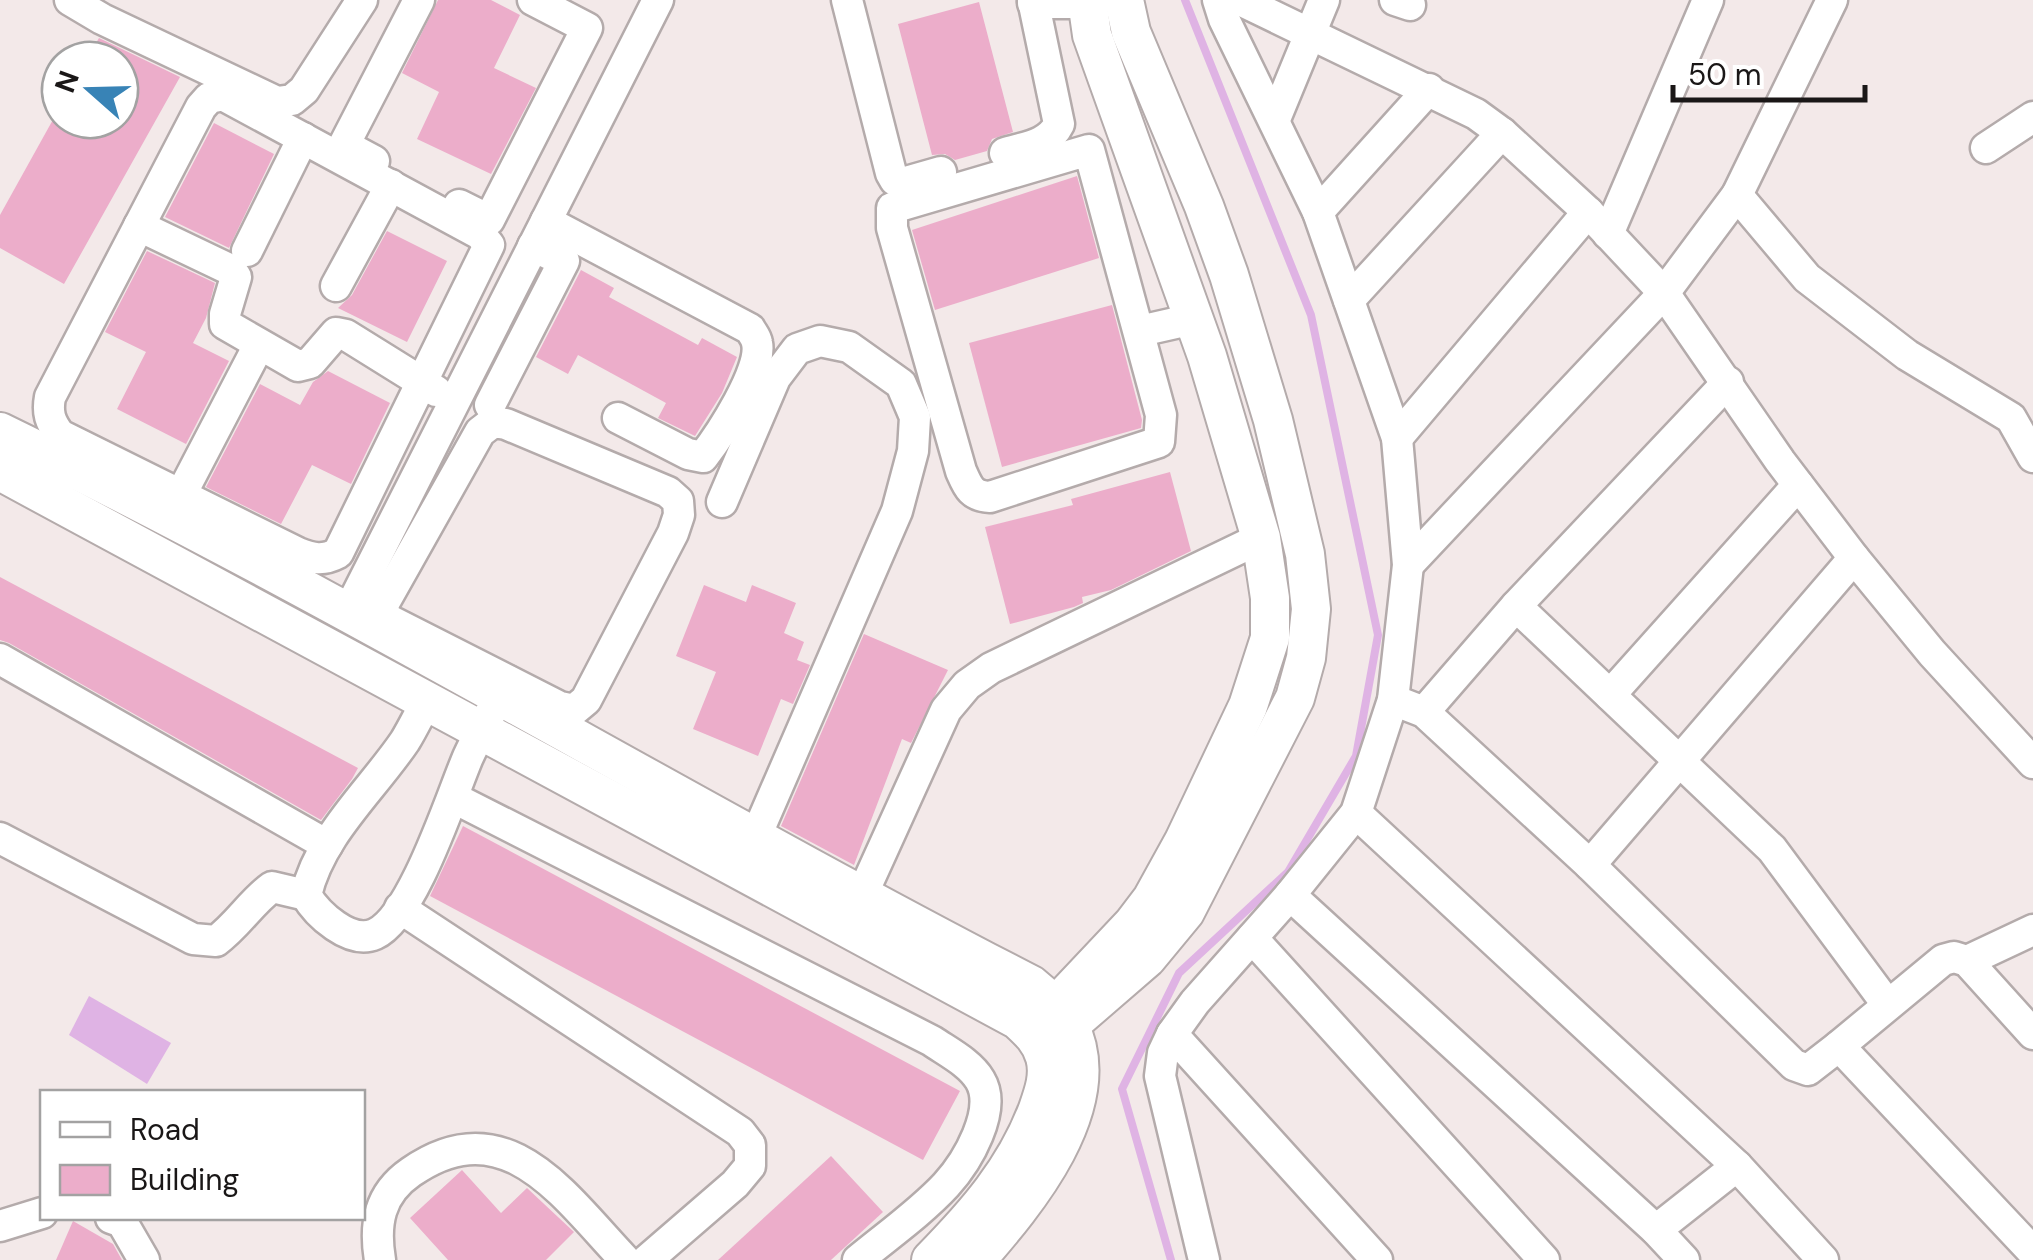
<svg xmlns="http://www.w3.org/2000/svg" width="2033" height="1260" font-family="'DM Sans',sans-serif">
  <rect width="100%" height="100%" fill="#f3e9e9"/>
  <!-- water -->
  <polygon fill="#dfb3e4" points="89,996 171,1043 147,1084 69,1035"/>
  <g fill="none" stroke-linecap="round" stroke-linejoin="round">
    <!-- stream -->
    <polyline stroke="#dfb3e4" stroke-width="8" points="1171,1260 1122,1089 1179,973 1288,872 1356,756 1378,635 1311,315 1185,0"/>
  </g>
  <!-- building -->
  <g fill="#ecadca">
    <polygon points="438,0 491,0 520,15 494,68 536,88 491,174 417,139 439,92 402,73"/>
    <polygon points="979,2 1013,132 992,139 987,151 955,160 945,154 932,155 898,24"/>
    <polygon points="99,38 180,77 64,284 0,248 0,215 60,107 60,120 120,120 120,60 86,60"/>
    <polygon points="214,123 274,154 229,248 165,217"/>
    <polygon points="1077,176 1099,258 935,310 912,230"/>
    <polygon points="387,231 447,261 407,342 338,308 352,295"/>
    <polygon points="147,251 215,283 206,318 193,343 229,361 186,444 117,409 146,352 105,332"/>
    <polygon points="581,270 614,288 609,297 698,345 702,338 737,357 722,393 695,436 658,418 666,403 578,355 568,374 536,357"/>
    <polygon points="1112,305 1142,420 1141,428 1002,467 969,343"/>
    <polygon points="328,371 390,403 351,484 312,465 281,524 206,487 260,384 300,405 313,382"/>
    <polygon points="1170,472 1191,551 1111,590 1082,597 1083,603 1074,607 1010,624 985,527 1073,505 1071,499"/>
    <polygon points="0,577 358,768 352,779 321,820 9,643 0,640"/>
    <polygon points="704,585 746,602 752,585 796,603 784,633 804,642 797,660 810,665 793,704 781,699 758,756 693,729 716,672 676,656"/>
    <polygon points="864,634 948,670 911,743 902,739 854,865 781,826"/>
    <polygon points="463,826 960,1091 923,1160 430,896"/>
    <polygon points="831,1156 883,1212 831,1260 718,1260"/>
    <polygon points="462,1170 501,1213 527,1188 574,1232 546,1260 448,1260 410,1218"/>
    <polygon points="73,1221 113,1244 122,1260 56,1260"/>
  </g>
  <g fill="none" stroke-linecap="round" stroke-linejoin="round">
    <!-- minor casing -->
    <g stroke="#b4abab" stroke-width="35">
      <g id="minor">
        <polyline points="70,0 102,19 277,102 292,100 304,90 362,0"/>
        <polyline points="847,0 891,173 895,180 906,182 941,172"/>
        <polyline points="1240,0 1476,114 1502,133 1588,212 1664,293 1780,461 1854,558 1932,653 2033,763"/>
        <polyline points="1395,0 1410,5"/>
        <polyline points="1033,3 1086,3"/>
        <path d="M223,95l257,139 9,11 -151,308c-15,8 -25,6 -40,0l-238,-118c-10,-13 -13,-22 -10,-38l151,-290 8,-9z"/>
        <polyline points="1275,119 1324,0"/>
        <polyline points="1986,148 2033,117"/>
        <path d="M1089,150l72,265 -2,27 -169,55c-19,-1 -22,-10 -29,-26l-69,-243v-20z"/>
        <path d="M1005,153c20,-6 44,-8 54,-29l-26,-124"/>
        <polyline points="374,161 344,145 419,0"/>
        <polyline points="1737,195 1807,278 1907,355 2011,418 2033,457"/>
        <polyline points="459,205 489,220 587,28 533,0"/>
        <polyline points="1318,212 1429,89"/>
        <path d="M546,221l204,108c2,4 6,8 7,14 6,27 -37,92 -54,114l-15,-3 -70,-36"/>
        <polyline points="139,226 231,270 236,277 225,314 225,324 298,366 310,363 336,333 346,335 436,391"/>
        <polyline points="1608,234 1708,0"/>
        <polyline points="247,251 303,138"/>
        <polyline points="336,286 391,185"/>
        <polyline points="1349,300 1502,133"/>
        <polyline points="1140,331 1193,319"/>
        <polyline points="490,405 564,261 533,246"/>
        <polygon points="493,422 506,424 668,492 678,501 679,515 673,533 586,700 574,710 560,707 383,617 384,603 480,432"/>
        <polyline points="1397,438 1588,212"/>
        <polyline points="722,502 775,378 797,349 820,341 849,347 901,384 915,417 913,451 897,511 756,836"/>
        <polyline points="173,510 259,345"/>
        <polyline points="1408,565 1664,293 1737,195 1832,0"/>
        <polyline points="1516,606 1772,849 1887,1004"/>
        <polyline points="348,612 658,0"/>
        <polyline points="0,659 327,845"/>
        <polyline points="1610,695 1798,485"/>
        <path d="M428,699c-8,14 -15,29 -23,42 -34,50 -85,94 -99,154 11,19 44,50 69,39 38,-17 76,-137 93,-177 12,-26 26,-51 40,-76"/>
        <polyline points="1393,700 1424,712 1590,865 1794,1065 1808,1070 1839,1046 2033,1252"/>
        <polyline points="1424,712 1516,606 1728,382"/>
        <path d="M454,798l478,243c16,11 38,22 48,39 18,30 -13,82 -34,105 -25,27 -59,51 -88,75"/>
        <polyline points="1356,813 1737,1166 1823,1260"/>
        <path d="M0,838l193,101 23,2c22,-16 35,-39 56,-54l34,8"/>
        <polyline points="1590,865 1854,558"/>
        <polyline points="862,895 946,710 967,685 991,668 1261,538"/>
        <polyline points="1290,895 1656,1230 1684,1260"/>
        <polyline points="400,908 740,1132 750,1145 750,1166 735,1184 647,1260"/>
        <polyline points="1252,938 1544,1260"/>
        <polyline points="1967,961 2033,930"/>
        <polyline points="1172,1034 1377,1260"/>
        <polyline points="1839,1046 1943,960 1954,957 1967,961 2033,1034"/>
        <polyline points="111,1218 122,1222 144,1260"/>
        <polyline points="0,1226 42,1213"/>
        <polyline points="1656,1230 1737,1166"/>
        <path d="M380,1260c-6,-36 -1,-66 31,-88 95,-66 153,24 214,88"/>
        <polyline points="1204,1260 1160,1076 1163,1053 1172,1034 1195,1002 1290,895 1356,813 1393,700 1408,565 1397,438 1318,212 1224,19 1218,0"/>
      </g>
    </g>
    <!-- tertiary casing -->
    <g stroke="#b4abab" stroke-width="42">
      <g id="tertiary">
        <path d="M0,432c351,171 684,374 1031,553 14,12 29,23 38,40 40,80 -44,179 -93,235"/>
        <path d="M0,471l1018,549c12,11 22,20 27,37 5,18 -1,35 -7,52 -23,61 -62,105 -107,151"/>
        <polyline points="1050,1012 1133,924 1152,899 1184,841 1248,706 1270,638 1270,598 1261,538 1207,356 1092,35 1087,0"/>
        <polyline points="1051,1041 1147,958 1185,912 1295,698 1306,658 1311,609 1305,554 1273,420 1229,275 1204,206 1131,32 1124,0"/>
      </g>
    </g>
    <!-- minor -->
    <use href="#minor" stroke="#fff" stroke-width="30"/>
    <!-- tertiary -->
    <use href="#tertiary" stroke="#fff" stroke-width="38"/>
  </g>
  <!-- legend -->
  <rect x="40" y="1090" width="325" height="130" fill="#ffffff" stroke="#a3a2a2" stroke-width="2.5"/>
  <rect x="60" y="1122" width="50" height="15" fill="#ffffff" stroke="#a3a2a2" stroke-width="2.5"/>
  <text x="130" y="1140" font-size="30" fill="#1a1717">Road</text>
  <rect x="60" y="1165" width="50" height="30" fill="#ecadca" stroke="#a3a2a2" stroke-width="2.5"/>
  <text x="130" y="1190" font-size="30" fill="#1a1717">Building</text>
  <!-- north arrow -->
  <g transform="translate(90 90) rotate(290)"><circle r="48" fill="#ffffff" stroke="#a3a2a2" stroke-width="2.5"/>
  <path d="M0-8L18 38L0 25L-18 38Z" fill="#3883b6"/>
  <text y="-15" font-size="28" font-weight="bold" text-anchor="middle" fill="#1a1717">N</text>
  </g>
  <!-- scale -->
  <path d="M1673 85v15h192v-15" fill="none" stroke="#1a1717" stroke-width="5"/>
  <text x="1688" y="85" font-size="30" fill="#1a1717" stroke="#ffffff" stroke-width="8" paint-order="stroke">50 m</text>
</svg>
